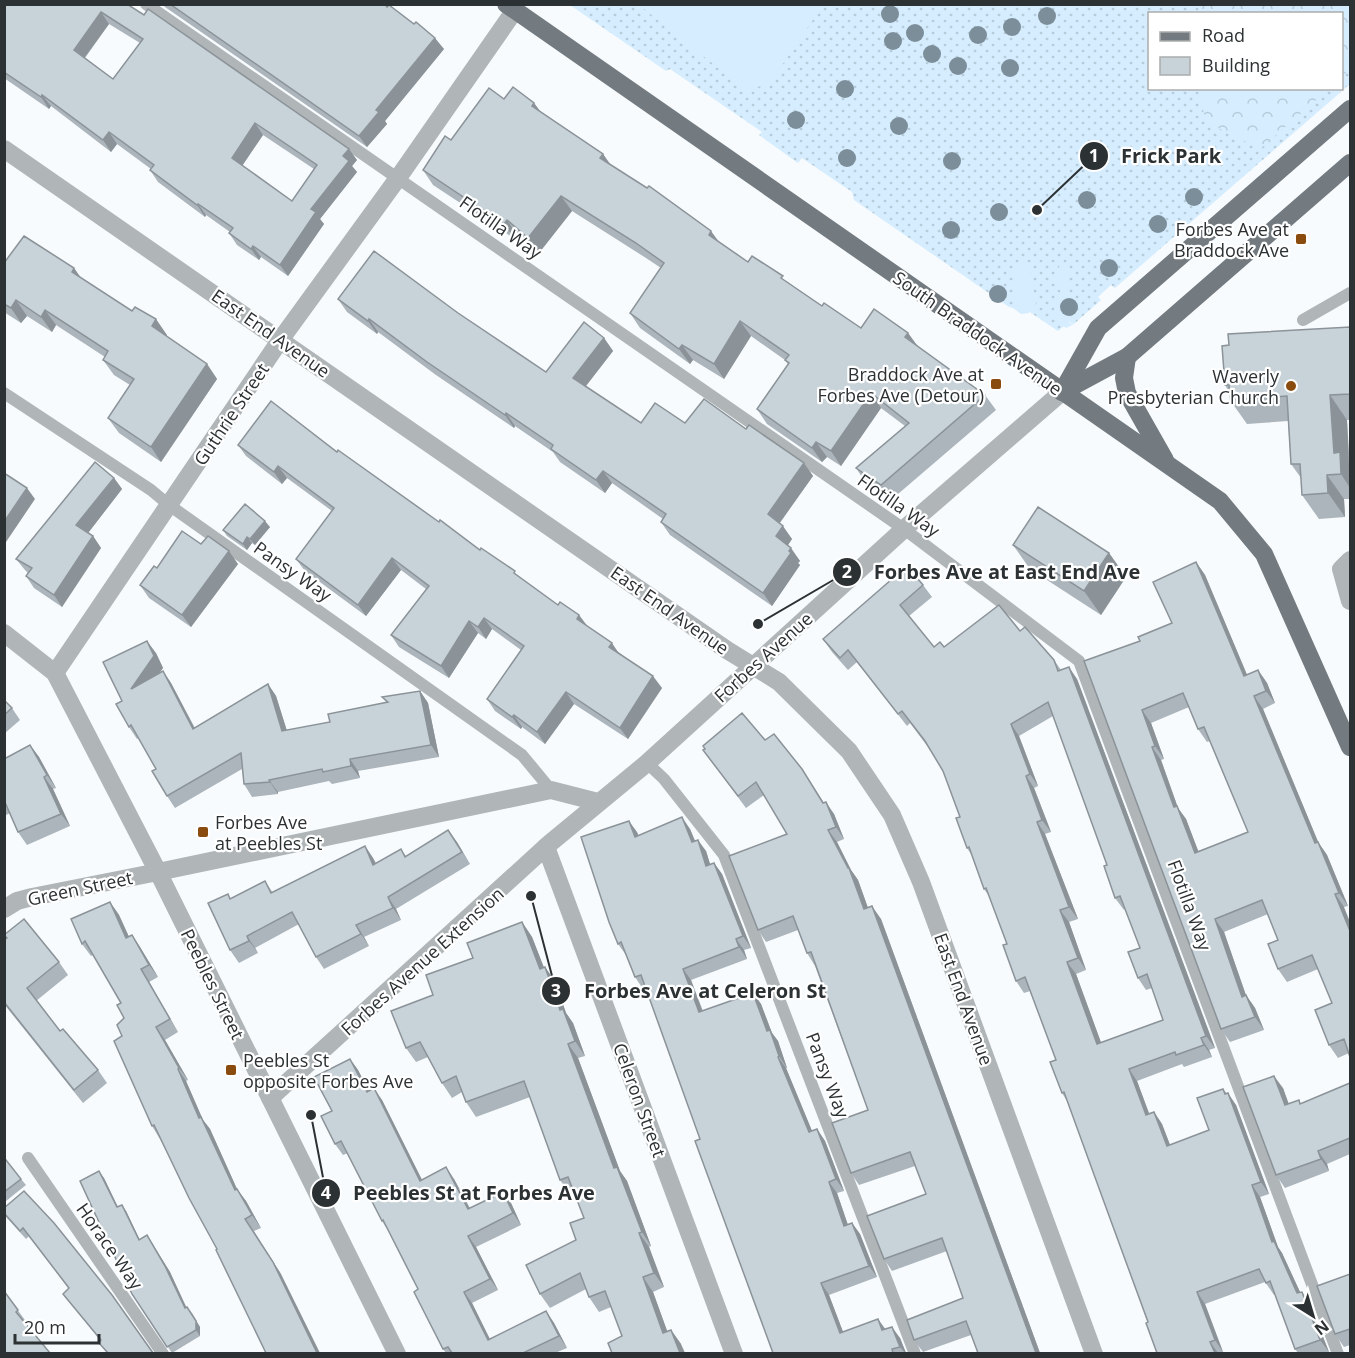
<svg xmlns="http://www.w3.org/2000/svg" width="1355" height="1358" font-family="'Open Sans',sans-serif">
  <defs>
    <pattern id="grass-dots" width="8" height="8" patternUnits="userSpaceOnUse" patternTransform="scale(1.5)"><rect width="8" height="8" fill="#d5edfe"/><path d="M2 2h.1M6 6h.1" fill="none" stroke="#b7ccda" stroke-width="1.8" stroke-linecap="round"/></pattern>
    <pattern id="forest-crowns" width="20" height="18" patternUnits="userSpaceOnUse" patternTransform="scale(1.5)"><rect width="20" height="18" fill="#d5edfe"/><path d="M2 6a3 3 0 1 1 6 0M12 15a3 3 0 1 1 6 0" fill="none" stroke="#b7ccda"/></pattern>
  </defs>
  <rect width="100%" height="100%" fill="#f7fbfe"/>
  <!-- grass -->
  <path fill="url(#grass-dots)" fill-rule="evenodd" d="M570,5h780v79l-235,204 -4,-3 -13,12 3,3 -27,24 -5,-2 -11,9 -43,-29 -2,6 -4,-1 -155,-107 -2,-8 -50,-34 -4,5 -39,-28 3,-3 -92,-63 -4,2zM1150,14h192v74h-192z"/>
  <!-- forest -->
  <g fill="url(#forest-crowns)">
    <polygon points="1198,5 1350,5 1350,69 1342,77 1342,14 1199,13"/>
    <polygon points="1198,89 1198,88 1329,89 1260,149 1206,122"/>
  </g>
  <!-- garden -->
  <g fill="#d5edfe">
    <polygon points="642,4 823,4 823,5 769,84 746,90 649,13 642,7"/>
    <path d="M1063,261c7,12 10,30 1,42l5,20 5,1 -8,4c-14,-10 -16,-20 -5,-33l-2,-8 -8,-8z"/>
    <polygon points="1029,264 1036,303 1029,313 1021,314 1013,308 1014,272 1021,265"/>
  </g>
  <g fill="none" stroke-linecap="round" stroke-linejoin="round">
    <!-- service -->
    <g stroke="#b0b5b8" stroke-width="12">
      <polyline points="146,4 904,529 1079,661 1338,1354"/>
      <polyline points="1303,320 1350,293"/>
      <polyline points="4,393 151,490 169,505 522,755 551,790"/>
      <polyline points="647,763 664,779 724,855 915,1354"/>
      <polyline points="28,1158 163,1354"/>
    </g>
    <!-- minor -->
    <g stroke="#b0b5b8" stroke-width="18">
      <polyline points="4,149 727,650 779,682 849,751 892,815 921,882 1094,1354"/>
      <polyline points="1350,560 1341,569 1350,601"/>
      <polyline points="4,633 55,673 158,872 32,897 17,901 4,909"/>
      <polyline points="55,673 281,339 398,178 515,10"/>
      <polyline points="546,847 734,1354"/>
    </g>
    <!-- tertiary -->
    <g stroke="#b0b5b8" stroke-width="18">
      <polyline points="270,1098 549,844 647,763 904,529 1062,392"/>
      <polyline points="397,1354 158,872 551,790 598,802"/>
    </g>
    <!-- primary -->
    <g stroke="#737b80" stroke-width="18">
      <polyline points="506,4 1220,501 1264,554 1350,747"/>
      <polyline points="1127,357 1124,378 1127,393 1165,460"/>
      <polyline points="1062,392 1098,328 1350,109"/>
      <polyline points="1062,392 1127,357 1350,163"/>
    </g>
  </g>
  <!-- trees -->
  <g fill="#7c8e99">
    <circle cx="890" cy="14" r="9"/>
    <circle cx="1047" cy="16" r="9"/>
    <circle cx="1012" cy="27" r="9"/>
    <circle cx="915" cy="33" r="9"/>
    <circle cx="978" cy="35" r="9"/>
    <circle cx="893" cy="41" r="9"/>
    <circle cx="932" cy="54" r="9"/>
    <circle cx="958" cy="66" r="9"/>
    <circle cx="1010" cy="68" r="9"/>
    <circle cx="845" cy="89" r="9"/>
    <circle cx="796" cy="120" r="9"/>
    <circle cx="899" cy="126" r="9"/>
    <circle cx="1088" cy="157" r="9"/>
    <circle cx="847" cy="158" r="9"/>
    <circle cx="952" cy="161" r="9"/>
    <circle cx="1194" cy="197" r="9"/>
    <circle cx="1087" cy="200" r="9"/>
    <circle cx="999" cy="212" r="9"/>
    <circle cx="1158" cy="224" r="9"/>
    <circle cx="951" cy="230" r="9"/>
    <circle cx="1109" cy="268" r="9"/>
    <circle cx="998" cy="294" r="9"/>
    <circle cx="1069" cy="307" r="9"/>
  </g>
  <!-- wall -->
  <g fill="#abb5bb" fill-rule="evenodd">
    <path d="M4,4h123l230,156 -5,6 5,6 -37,47 4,5 -36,52 -27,-19 -2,3 -22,-15 -8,-12 1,-1 -24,-17 -1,2 -47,-35 -8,-12 1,-1 -34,-25 -6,8 -60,-46 -2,3 -45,-31zM109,24l31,19 -27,36 -28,-21zM263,135l51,34 -22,32 -50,-35z"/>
    <polygon points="163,4 385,4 444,49 385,121 387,124 367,147 165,7"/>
    <polygon points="504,99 534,103 540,111 603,154 611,165 720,242 748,262 786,281 822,306 861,328 908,333 918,347 985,395 996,410 891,500 866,483 856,468 905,426 881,408 841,466 827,457 822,462 767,424 757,409 788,364 785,360 751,336 724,379 693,360 690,364 640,328 630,313 661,268 646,258 572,211 539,253 517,235 515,239 433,185 423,170 451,140"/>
    <polygon points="4,263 74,268 81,278 167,335 166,336 207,364 217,379 161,462 119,433 108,418 130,385 114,375 103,360 105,357 56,325 52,332 27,316 21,323 4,312"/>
    <polygon points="338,299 458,313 546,372 604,338 613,351 586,386 641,423 685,423 746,429 804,463 813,476 779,523 792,539 788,545 800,561 798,563 800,565 772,606 670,535 661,522 663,519 612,483 605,493 560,462 553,452 515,426 514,428 436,375 378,332 377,334 347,312"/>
    <polygon points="1350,327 1350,420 1347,420 1350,467 1350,499 1344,499 1345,517 1319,519 1302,495 1301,478 1291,464 1288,421 1247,424 1230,400 1229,392 1225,385 1229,345"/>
    <polygon points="238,445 337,452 480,550 558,605 579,615 587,626 662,688 628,739 574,704 545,744 522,727 521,729 495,711 487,699 521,650 492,629 486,639 478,633 449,678 399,647 391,635 426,589 401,570 366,616 305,571 296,559 332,511 287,478 282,484 246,456"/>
    <polygon points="114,478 122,489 88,533 93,536 101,548 62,607 34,588 26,576 28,573 25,570 16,559"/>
    <polygon points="270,527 255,545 252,543 247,550 227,536 223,530"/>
    <polygon points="201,544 238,564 191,627 149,598 140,585 157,568"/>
    <polygon points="1013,545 1109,553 1126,577 1101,615 1030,569"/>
    <path d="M1196,562l9,13 42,100 11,-5 9,13 8,20 -12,6 55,133 9,13 21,51 -4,1 5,146 -11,5 -9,-13 3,-42 -14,-34 -31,13 -9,-13v-29l-10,-26 -44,18 22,63 9,13 9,22 -34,12 -9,-13 -137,-368 56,-20 32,-18zM1189,707l9,22 9,13 3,-1 38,91 -50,19 -12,-32 -8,-11 -17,-48 3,-1 -13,-36z"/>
    <path d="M923,585l9,12 -23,19 25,31h10l76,-16 34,29 7,10 16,9 138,369 -6,2 3,7 -28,10 -2,-3 -45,17 12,32 5,-1 8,12 8,21 39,-15 14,-41 13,16 33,89 -9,3 18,50 4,6 18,39 10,12 19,48 -4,1h-27l-3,-4 -20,-54h-1l-9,-13 -60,22 18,48 -4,1h-62l-9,-31 -81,-221 -5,-8 -6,-33 -26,-69 -6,2 -8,-12 -9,-37 -18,-48 -5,-7 -13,-35 -4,-6 -7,-31 -17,-46 -15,-24 -18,-24 -3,3 -50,-64 -9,8 -16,-18 -9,-13zM1053,716l54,149 8,33 9,12 1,-1 15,39 -2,30 8,12 6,-2 11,32 -62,23 -25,-69 10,-4 -17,-48 9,-3 -33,-85 6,-2 -17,-44 4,-2 -19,-50z"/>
    <polygon points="156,653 163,668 159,673 163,671 171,683 195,728 268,684 276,696 287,731 330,722 386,702 382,697 420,691 428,703 439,757 358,771 360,778 332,784 329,781 278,792 278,794 252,797 244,784 242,769 175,808 167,796 156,769 138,738 137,739 129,727 122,701"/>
    <polygon points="4,700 12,708 20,720 4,734"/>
    <polygon points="765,740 802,769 824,803 834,814 844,839 837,842 851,870 858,880 868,908 881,919 1040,1353 978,1353 971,1335 923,1352 914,1340 963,1298 947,1251 892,1271 884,1259 926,1194 915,1166 859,1185 851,1173 868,1110 815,966 807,953 798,930 766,942 758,930 787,834 764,795 746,808 703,750"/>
    <polygon points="30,745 39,757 56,788 53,789 70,826 27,845 18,832 10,813 4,816 4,759"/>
    <polygon points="690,829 695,841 706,851 710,864 714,863 722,874 751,948 744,950 747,959 691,980 703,1011 753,993 761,1004 772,1033 778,1041 787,1068 786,1068 812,1131 817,1129 825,1141 844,1191 837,1193 848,1225 852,1223 860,1234 877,1277 829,1295 843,1332 885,1329 900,1338 906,1353 773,1353 700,1139 646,988 643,989 635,977 626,955 618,944 637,832 638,835"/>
    <polygon points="448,830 470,864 396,909 401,920 364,937 369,946 324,969 316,957 299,924 255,948 258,953 239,963 230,950 231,899 265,881 273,893 365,846 373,858 376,863 401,849 406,856"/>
    <polygon points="110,902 119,915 129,937 132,935 140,947 158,977 149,982 178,1032 165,1040 188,1080 186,1081 203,1120 210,1129 237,1189 246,1201 261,1228 254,1231 281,1274 217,1249 160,1139 152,1126 122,1036 124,1018 121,1003 93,955 91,956 82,944"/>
    <polygon points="522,922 532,937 544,968 555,981 566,1013 573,1023 585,1056 578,1058 620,1171 627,1181 651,1246 649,1247 664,1287 653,1292 667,1331 671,1330 681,1344 622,1336 611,1307 599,1312 589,1297 586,1289 550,1308 540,1294 576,1240 584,1218 574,1192 570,1194 560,1180 530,1097 476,1117 466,1102 462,1092 452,1098 442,1083 428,1057 416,1062 406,1048 433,995 473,958"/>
    <polygon points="4,940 59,962 68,975 36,1001 60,1031 98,1070 107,1083 83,1103 4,1004"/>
    <polygon points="350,1059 358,1070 369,1091 382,1100 422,1180 454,1179 470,1208 511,1203 521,1225 476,1247 498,1290 472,1303 490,1339 546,1311 554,1323 567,1348 555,1353 446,1353 443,1349 418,1289 389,1232 382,1221 348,1153 343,1155 335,1144 332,1111"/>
    <polygon points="1350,1083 1350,1154 1327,1164 1329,1171 1285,1188 1276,1175 1283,1088 1288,1104 1301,1104"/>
    <polygon points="4,1161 21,1179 26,1185 6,1201 4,1199"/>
    <polygon points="104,1178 118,1207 126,1211 140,1240 151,1242 170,1272 186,1308 192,1313 200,1327 200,1336 172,1353 132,1294"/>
    <polygon points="4,1208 112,1295 154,1353 107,1353 99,1343 101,1341 63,1294 69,1289 29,1236 26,1239 7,1218 4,1214"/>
    <polygon points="1350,1274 1350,1345 1344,1347 1335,1334"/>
    <polygon points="4,1291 27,1323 4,1353"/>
  </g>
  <!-- shaded-wall -->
  <g fill="#8b9398">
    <polygon points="101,12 109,24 82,61 74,50"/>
    <polygon points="435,38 444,49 385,121 387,124 367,147 359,136 376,110"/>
    <polygon points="42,95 51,106 49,109 41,97"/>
    <polygon points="534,103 545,118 532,106"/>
    <polygon points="255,123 263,135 240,169 232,158"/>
    <polygon points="109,132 117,144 111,152 103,140"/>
    <polygon points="349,149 357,160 352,166 357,172 320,219 324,224 288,276 280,265 311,209 343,156"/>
    <polygon points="603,154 613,169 600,158"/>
    <polygon points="561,196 572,211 539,253 528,238"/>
    <polygon points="198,204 206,215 205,217 197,205"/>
    <polygon points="507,220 517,235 515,239 504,224"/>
    <polygon points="711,231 722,246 709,235"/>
    <polygon points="253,246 261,257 259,260 251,249"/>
    <polygon points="74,268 85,284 72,272"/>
    <polygon points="16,300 27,316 21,323 11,308"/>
    <polygon points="45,310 56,325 52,332 41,317"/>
    <polygon points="156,319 167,335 162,342 152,326"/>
    <polygon points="369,319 378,332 377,334 368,321"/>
    <polygon points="740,321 751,336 724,379 714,364"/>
    <polygon points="908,333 919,348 905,337"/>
    <polygon points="604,338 613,351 582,391 573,378"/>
    <polygon points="682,345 693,360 690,364 679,349"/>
    <polygon points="207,364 217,379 161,462 151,447"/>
    <polygon points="871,393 881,408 841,466 831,451"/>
    <polygon points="1330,395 1347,420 1350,488 1341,474 1334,453"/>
    <polygon points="506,413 515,426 514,428 505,415"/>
    <polygon points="816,442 827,457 822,462 812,448"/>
    <polygon points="804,463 813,476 777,527 768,514"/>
    <polygon points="278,466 287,478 282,484 274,472"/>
    <polygon points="603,471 612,483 605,493 596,480"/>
    <polygon points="1327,475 1344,499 1345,517 1328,493"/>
    <polygon points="114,478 122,489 85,537 76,525"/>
    <polygon points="27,488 35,499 4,545 4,522"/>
    <polygon points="265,521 270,527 255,545 250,539"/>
    <polygon points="783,526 792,539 786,548 776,536"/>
    <polygon points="93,536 101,548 62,607 54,595"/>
    <polygon points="247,537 252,543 247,550 243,544"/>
    <polygon points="791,548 800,561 798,563 800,565 772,606 763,593"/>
    <polygon points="229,551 238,564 191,627 182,615"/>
    <polygon points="1109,553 1126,577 1101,615 1084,591"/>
    <polygon points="392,558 401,570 366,616 358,605"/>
    <polygon points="1196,562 1205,575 1253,689 1244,676"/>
    <polygon points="579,615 588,627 577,619"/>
    <polygon points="484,618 492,629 486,639 478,627"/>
    <polygon points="469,621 478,633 449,678 441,666"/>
    <polygon points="147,641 156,653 163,668 140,701 131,689"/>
    <polygon points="612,643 620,655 609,647"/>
    <polygon points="1069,667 1077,679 1215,1048 1206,1036"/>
    <polygon points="1258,670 1267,683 1275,703 1266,691"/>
    <polygon points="163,671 171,683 201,741 193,729"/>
    <polygon points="653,676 662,688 628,739 620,728"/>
    <polygon points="268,684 276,696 291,744 282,731"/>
    <polygon points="420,691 428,703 439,757 431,745"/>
    <polygon points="566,692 574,704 545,744 537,732"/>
    <polygon points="1254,696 1263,709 1324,856 1315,843"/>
    <polygon points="1142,710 1151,723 1164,759 1155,746"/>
    <polygon points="514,715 522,727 521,729 512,717"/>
    <polygon points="1011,724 1019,736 1038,786 1030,774"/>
    <polygon points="30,745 39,757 56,788 47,775"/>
    <polygon points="1152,747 1161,760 1178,808 1186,819 1204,866 1195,853 1174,807"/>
    <polygon points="350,759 358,771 360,778 351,766"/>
    <polygon points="802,769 830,813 826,802 834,814 844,839 836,827 823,803"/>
    <polygon points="1026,776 1034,788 1051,832 1042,820"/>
    <polygon points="44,777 53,789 70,826 61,814"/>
    <polygon points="269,780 278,792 278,794 270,782"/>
    <polygon points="682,817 690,829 700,853 692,842"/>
    <polygon points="629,821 637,832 643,848 635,837"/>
    <polygon points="1037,822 1045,834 1078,919 1069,907"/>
    <polygon points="448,830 457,842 470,864 462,852"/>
    <polygon points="828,830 837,842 851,870 858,880 873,922 864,909 848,868"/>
    <polygon points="698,840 706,851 714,877 706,866"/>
    <polygon points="1318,842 1327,855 1348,906 1339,893"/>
    <polygon points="365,846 373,858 382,877 373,865"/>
    <polygon points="714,863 722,874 751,948 743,936"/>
    <polygon points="1335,894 1344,907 1350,922 1350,931"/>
    <polygon points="388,897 396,909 401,920 393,908"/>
    <polygon points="110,902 119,915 135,950 126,938"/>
    <polygon points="872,906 881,919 1040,1353 1036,1353"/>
    <polygon points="1060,910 1069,922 1086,970 1078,958"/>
    <polygon points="1215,919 1224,932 1251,1010 1242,997"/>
    <polygon points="522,922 532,937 550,983 540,969"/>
    <polygon points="356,925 364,937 369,946 361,934"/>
    <polygon points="132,935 140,947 158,977 149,965"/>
    <polygon points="247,936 255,948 258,953 249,941"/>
    <polygon points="736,939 744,950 747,959 739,947"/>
    <polygon points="1067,962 1076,974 1106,1056 1097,1044"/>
    <polygon points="545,967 555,981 566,1013 573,1023 585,1056 575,1041 560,1010"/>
    <polygon points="141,969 149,982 178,1032 170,1019"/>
    <polygon points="683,969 691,980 707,1024 699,1012"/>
    <polygon points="753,993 761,1004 772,1033 778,1041 787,1068 779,1056 767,1031"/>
    <polygon points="1246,995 1255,1008 1264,1030 1255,1017"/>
    <polygon points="156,1027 165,1040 188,1080 179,1068"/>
    <polygon points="1201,1038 1209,1050 1212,1057 1204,1045"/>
    <polygon points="568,1044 578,1058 620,1171 627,1181 651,1246 642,1232 614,1168"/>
    <polygon points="778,1057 786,1068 817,1143 809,1132"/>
    <polygon points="350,1059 358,1070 375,1103 367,1092"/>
    <polygon points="178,1069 186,1081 203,1120 210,1129 237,1189 246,1201 261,1228 235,1190 199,1118"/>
    <polygon points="1129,1069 1137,1081 1154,1127 1146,1115"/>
    <polygon points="1274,1076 1283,1088 1294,1118 1285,1105"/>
    <polygon points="374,1088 382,1100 428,1192 420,1181"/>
    <polygon points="1223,1089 1230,1099 1228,1093 1236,1105 1269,1194 1261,1182"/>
    <polygon points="1154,1112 1162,1124 1175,1158 1167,1146"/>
    <polygon points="817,1129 825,1141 844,1191 836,1179"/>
    <polygon points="1318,1151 1327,1164 1329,1171 1321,1159"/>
    <polygon points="446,1167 454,1179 476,1221 468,1209"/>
    <polygon points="99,1171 104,1178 121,1214 117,1207"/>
    <polygon points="829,1182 837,1193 852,1237 844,1226"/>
    <polygon points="1252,1185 1260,1197 1278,1247 1282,1253 1306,1305 1297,1293 1272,1242"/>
    <polygon points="503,1192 511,1203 521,1225 513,1213"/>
    <polygon points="122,1205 126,1211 143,1247 139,1240"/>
    <polygon points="245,1219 281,1274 320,1353 317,1353"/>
    <polygon points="852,1223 860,1234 877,1277 869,1266"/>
    <polygon points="639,1233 649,1247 664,1287 654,1273"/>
    <polygon points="147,1235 170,1272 190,1315 185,1308"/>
    <polygon points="468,1236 476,1247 498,1290 490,1279"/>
    <polygon points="643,1277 653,1292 673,1347 663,1333"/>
    <polygon points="821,1283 829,1295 848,1345 840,1333"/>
    <polygon points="464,1292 472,1303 496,1352 488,1340"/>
    <polygon points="1197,1292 1205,1304 1223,1352 1215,1340"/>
    <polygon points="1302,1292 1310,1304 1329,1352 1320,1340"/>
    <polygon points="187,1307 200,1327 200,1336 196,1330"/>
    <polygon points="546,1311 554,1323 567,1348 559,1336"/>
    <polygon points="878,1319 886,1330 882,1330"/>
    <polygon points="892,1327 900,1338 906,1353 905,1353 900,1347"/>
    <polygon points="671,1330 681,1344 685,1353 680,1353"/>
    <polygon points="1210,1342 1218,1353 1215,1353"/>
  </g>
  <!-- building -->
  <g fill="#c7d2d9" stroke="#8b9398" stroke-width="1.5" fill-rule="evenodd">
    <path d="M4,4h123l17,11 4,-6 201,140 -6,7 6,5 -38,48 5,3 -36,53 -27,-19 -2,3 -22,-16 4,-5 -35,-24 -1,1 -47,-35 4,-5 -45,-33 -6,8 -61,-45 -1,2 -37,-25zM101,12l42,27 -30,40 -39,-29zM255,123l62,42 -25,36 -60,-43z"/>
    <polygon points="170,4 385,4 387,7 389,5 414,24 416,22 435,38 376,110 379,112 359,136"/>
    <polygon points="513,87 534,103 532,106 603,154 600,158 647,188 649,186 711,231 709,235 748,262 752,256 783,276 781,278 822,306 824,303 861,328 874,309 908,333 905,337 985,395 881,485 856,468 909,423 871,393 831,451 816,442 812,448 757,409 789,363 785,360 789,355 740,321 714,364 682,345 679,349 630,313 664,263 636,243 561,196 528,238 507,220 504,224 423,170 445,136 451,140 489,88 504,99"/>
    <polygon points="24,236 74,268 72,272 132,311 135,307 156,319 152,326 207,364 151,447 108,418 134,379 103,360 108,351 45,310 41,317 16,300 11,308 4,304 4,263"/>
    <polygon points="374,251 458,313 546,372 584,322 604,338 573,378 641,423 655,403 685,423 704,399 746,429 749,425 804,463 768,514 783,526 776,536 791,548 789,551 791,553 763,593 661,522 666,514 603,471 596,480 551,449 553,445 506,413 505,415 427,362 369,319 368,321 338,299"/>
    <polygon points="1350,327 1350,394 1330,395 1334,453 1340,452 1341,474 1327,475 1328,493 1302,495 1300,464 1291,464 1287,396 1230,400 1229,385 1225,385 1222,346 1229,345 1228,334"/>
    <polygon points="271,401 337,452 338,450 439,522 440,520 480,550 481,548 515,571 514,573 558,605 560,602 579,615 577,619 612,643 609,647 653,676 620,728 566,692 537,732 514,715 512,717 487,699 524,646 484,618 478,627 469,621 441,666 391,635 429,586 392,558 358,605 296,559 334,508 278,466 274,472 238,445"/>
    <polygon points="95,462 114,478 76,525 93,536 54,595 26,576 32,568 16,559"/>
    <polygon points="4,473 27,488 4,522"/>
    <polygon points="245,504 265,521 250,539 247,537 243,544 223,530"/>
    <polygon points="1038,507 1109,553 1084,591 1013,545"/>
    <polygon points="182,531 201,544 208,536 229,551 182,615 140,585 154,566 157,568"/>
    <path d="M1196,562l48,114 14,-6 8,21 -12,5 61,147 3,-1 21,51 -4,1 15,37v126l-6,-18 -15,6 -14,-35 17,-7 -20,-48 -34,14 -10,-25 10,-4 -16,-40 -47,19 27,78 4,-2 9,22 -34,12 -137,-368 56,-20 -2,-4 34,-14 -19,-41zM1183,693l15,36 6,-2 44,105 -53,21 -18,-47 -3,1 -22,-60 3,-1 -13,-36z"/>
    <path d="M907,566l16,19 -23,20 34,42 6,-5 4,5 55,-42 21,26 5,-4 29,33 4,11 11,-4 137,369 -5,2 3,7 -28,10 -1,-3 -46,17 17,46 8,-3 13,34 42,-16 -12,-32 26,-9 2,5 3,-1 33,89 -9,3 20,57 2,-1 23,52 5,-1 18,48 -25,9 -25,-68 -4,2 -7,-14 -62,23 18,48 -5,2 5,11h-58l-11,-30 2,-1 -44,-120 -40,-110 -2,1 -12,-31 6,-2 -31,-83 -9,4 -13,-36 4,-1 -21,-56 -2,1 -15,-42 -2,1 -11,-30 4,-1 -17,-46 -18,-30 -23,-30 -4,3 -50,-64 -8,8 -17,-19zM1048,702l59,163 -3,1 11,32 5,-2 20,52 -12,4 10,26 9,-4 16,46 -66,24 -30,-82 11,-4 -18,-48 9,-3 -32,-85 5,-2 -16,-44 4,-2 -19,-50z"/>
    <polygon points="147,641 154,656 131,689 163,671 193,729 268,684 282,731 330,722 328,714 388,702 382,697 420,691 431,745 350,759 351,766 323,772 322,769 269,780 270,782 244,784 241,753 167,796 152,771 156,769 131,725 129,727 116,704 122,701 103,662"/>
    <polygon points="4,700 12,708 4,715"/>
    <polygon points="742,713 765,740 774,734 802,769 823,803 826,802 836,827 828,830 848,868 849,868 864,909 872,906 1036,1353 978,1353 966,1321 914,1340 907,1320 963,1298 942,1238 884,1259 867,1216 926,1194 910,1152 851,1173 832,1123 868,1110 811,952 807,953 793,916 758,930 729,856 787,834 756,782 738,796 703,750 705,749 703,746"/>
    <polygon points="30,745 47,775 44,777 61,814 18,832 4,800 4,759"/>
    <polygon points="682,817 692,842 698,840 706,866 714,863 743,936 736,939 739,947 683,969 699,1012 753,993 767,1031 770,1030 779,1056 778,1057 809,1132 817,1129 836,1179 829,1182 844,1226 852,1223 869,1266 821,1283 840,1333 878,1319 882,1330 892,1327 900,1347 892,1349 893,1353 773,1353 695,1141 700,1139 641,975 635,977 621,942 618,944 609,922 581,837 629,821 635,837"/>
    <polygon points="448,830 462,852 388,897 393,908 356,925 361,934 316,957 292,912 247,936 249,941 230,950 208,903 228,894 230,899 265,881 271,893 365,846 373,865 401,849 405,857"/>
    <polygon points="110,902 126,938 132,935 149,965 141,969 170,1019 156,1027 179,1068 178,1069 199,1118 201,1117 235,1190 237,1189 252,1215 245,1219 273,1262 317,1353 266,1353 216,1250 217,1249 189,1198 154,1125 152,1126 114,1041 122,1036 117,1025 124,1018 117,1005 121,1003 85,941 82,944 71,919"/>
    <polygon points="24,919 59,962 27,988 60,1031 63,1029 98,1070 74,1090 4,1002 4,940 7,938 4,935"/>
    <polygon points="522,922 540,969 545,967 560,1010 563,1009 575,1041 568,1044 614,1168 617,1167 642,1232 639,1233 654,1273 643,1277 663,1333 671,1330 680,1353 612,1353 608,1343 622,1336 605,1291 589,1297 580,1273 540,1294 526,1265 576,1240 570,1223 584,1218 568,1177 560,1180 524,1081 466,1102 456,1076 442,1083 420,1042 406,1048 391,1011 433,995 426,975 473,958 467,943"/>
    <polygon points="350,1059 367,1092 374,1088 420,1181 446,1167 468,1209 503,1192 513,1213 468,1236 490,1279 464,1292 488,1340 546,1311 559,1336 523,1353 452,1353 448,1347 443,1349 414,1292 418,1289 383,1220 382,1221 341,1141 335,1144 321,1116 332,1111 314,1077"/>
    <polygon points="1274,1076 1285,1105 1299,1100 1300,1104 1350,1083 1350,1138 1318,1151 1321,1159 1276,1175 1243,1087"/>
    <polygon points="6,1160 21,1179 4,1192 4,1161"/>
    <polygon points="99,1171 117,1207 122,1205 139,1240 147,1235 165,1266 185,1308 187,1307 196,1321 196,1330 167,1347 132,1294 80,1181"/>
    <polygon points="24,1191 54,1223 112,1295 153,1353 108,1353 99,1343 101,1340 63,1294 69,1288 23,1228 20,1231 4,1213 4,1208"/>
    <polygon points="1350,1274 1350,1329 1335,1334 1317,1286"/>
    <polygon points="4,1291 18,1310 16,1312 50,1353 4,1353"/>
  </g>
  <!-- markers -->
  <g fill="#894b0e" stroke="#fff" stroke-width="2">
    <rect x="1295" y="233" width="12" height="12" rx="3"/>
    <rect x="990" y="378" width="12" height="12" rx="3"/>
    <circle cx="1291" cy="386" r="6"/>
    <rect x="197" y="826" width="12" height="12" rx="3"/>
    <rect x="225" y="1064" width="12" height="12" rx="3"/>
  </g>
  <g text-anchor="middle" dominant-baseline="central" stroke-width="4.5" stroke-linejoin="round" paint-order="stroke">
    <!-- street labels -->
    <g font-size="18" fill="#2c3133" stroke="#fff">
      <text transform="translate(501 227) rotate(35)">Flotilla Way</text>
      <text transform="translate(271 333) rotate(35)">East End Avenue</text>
      <text transform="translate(978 333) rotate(35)">South Braddock Avenue</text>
      <text transform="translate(231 414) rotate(-56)">Guthrie Street</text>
      <text transform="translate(899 505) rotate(35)">Flotilla Way</text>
      <text transform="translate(293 571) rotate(35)">Pansy Way</text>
      <text transform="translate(670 610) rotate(35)">East End Avenue</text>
      <text transform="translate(763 657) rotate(-42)">Forbes Avenue</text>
      <text transform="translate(80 888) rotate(-12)">Green Street</text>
      <text transform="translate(1190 905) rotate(70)">Flotilla Way</text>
      <text transform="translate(422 961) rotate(-42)">Forbes Avenue Extension</text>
      <text transform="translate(213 984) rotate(64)">Peebles Street</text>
      <text transform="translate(964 999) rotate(70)">East End Avenue</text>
      <text transform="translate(828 1075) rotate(69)">Pansy Way</text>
      <text transform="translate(640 1100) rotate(70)">Celeron Street</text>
      <text transform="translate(110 1246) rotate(55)">Horace Way</text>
    </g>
    <!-- poi labels -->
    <g font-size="18" fill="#2c3133" stroke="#fff" text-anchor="end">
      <text x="1289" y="229">Forbes Ave at<tspan x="1289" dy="21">Braddock Ave</tspan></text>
      <text x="984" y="374">Braddock Ave at<tspan x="984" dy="21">Forbes Ave (Detour)</tspan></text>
      <text x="1279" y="376">Waverly<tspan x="1279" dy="21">Presbyterian Church</tspan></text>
      <text x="215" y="822" text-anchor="start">Forbes Ave<tspan x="215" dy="21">at Peebles St</tspan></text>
      <text x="243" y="1060" text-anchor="start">Peebles St<tspan x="243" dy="21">opposite Forbes Ave</tspan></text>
    </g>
  </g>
  <!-- callouts -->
  <path fill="none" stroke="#2c3133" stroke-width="2" d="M1037 210L1094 156M758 624L847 572M531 896L556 991M311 1115L326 1193"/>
  <g fill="#2c3133" stroke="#fff" stroke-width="2">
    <circle cx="1037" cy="210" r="6"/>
    <circle cx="758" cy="624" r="6"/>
    <circle cx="531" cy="896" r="6"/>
    <circle cx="311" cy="1115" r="6"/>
    <circle cx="1094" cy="156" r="15"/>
    <circle cx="847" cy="572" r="15"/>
    <circle cx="556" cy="991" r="15"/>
    <circle cx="326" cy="1193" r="15"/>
  </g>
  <g font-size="18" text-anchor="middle" font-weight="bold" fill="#fff">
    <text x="1094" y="162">1</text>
    <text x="847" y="578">2</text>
    <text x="556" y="997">3</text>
    <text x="326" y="1199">4</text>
  </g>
  <g font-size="20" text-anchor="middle" font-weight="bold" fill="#2c3133" stroke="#fff" stroke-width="4.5" stroke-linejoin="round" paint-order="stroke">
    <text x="1171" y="163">Frick Park</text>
    <text x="1007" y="579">Forbes Ave at East End Ave</text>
    <text x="705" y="998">Forbes Ave at Celeron St</text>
    <text x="474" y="1200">Peebles St at Forbes Ave</text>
  </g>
  <!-- border -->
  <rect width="1355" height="1358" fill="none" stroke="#2c3133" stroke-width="12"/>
  <!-- legend -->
  <rect x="1148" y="12" width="195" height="78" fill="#ffffff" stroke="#abadad" stroke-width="1.5"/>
  <rect x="1160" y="32" width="30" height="9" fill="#737b80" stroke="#abadad" stroke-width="1.5"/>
  <text x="1202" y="42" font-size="18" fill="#2c3133">Road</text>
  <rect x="1160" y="57" width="30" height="18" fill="#c7d2d9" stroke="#abadad" stroke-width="1.5"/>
  <text x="1202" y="72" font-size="18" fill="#2c3133">Building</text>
  <!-- north arrow -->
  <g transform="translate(1313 1316) rotate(143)" stroke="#ffffff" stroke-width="4.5" paint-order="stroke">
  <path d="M0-4.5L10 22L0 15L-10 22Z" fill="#2c3133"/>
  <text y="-9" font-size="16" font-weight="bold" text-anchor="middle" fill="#2c3133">N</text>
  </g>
  <!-- scale -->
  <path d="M15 1334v9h84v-9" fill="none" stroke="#2c3133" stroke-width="3"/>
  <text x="24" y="1334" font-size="18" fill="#2c3133" stroke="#ffffff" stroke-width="4.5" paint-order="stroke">20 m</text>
</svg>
